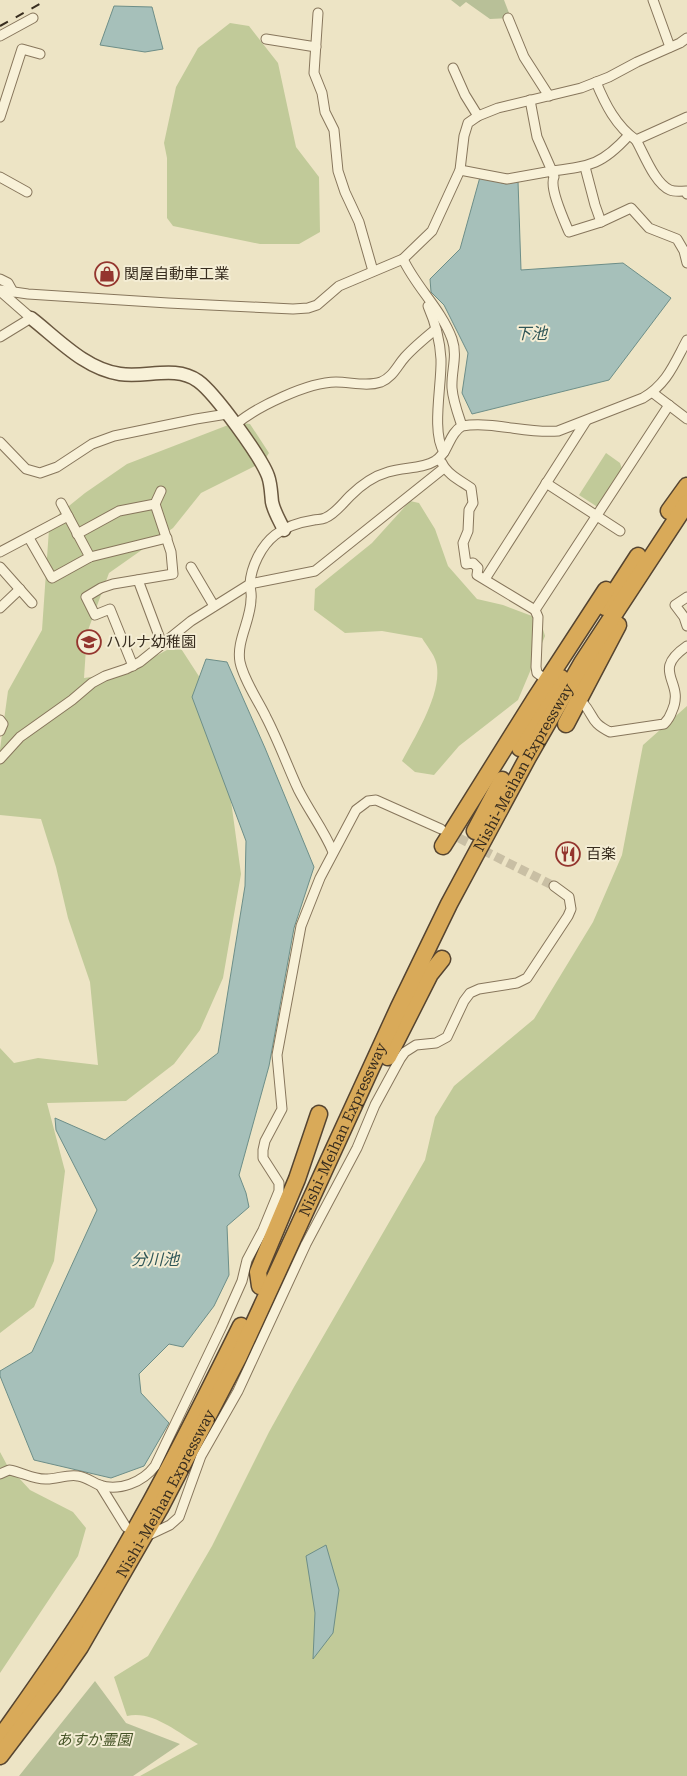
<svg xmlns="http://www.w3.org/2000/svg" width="687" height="1776" font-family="'Roboto Serif','Noto Sans JP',serif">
  <rect width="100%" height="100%" fill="#ede4c5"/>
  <!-- green -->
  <g fill="#c1ca99">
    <polygon points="230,23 249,26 278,63 296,147 319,177 320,232 299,244 260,244 173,226 167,218 167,158 164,143 176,87 198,48"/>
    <polygon points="236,422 250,424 269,453 263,462 201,493 173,528 109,573 87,633 84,678 126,672 178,644 202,681 221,744 232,808 241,874 223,978 200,1030 174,1064 126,1101 47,1103 65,1171 54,1261 34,1307 0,1333 0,1048 14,1063 38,1058 98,1065 90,982 68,918 56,867 41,819 0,815 0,749 8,691 42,630 49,529 59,514 85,493 127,464"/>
    <polygon points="606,453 620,463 623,472 601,506 596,506 579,495"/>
    <path d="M410,501l9,2 16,26 13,37 29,33 26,6 37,14 5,17 -27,64 -59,46 -25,29 -19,-3 -13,-11c13,-25 42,-70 34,-99 -2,-8 -10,-17 -14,-24l-40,-7 -37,2 -31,-23 1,-21 57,-46z"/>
    <path d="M687,706v1070h-547l58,-32c-21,-12 -46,-34 -71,-28l-13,-39 34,-21 64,-110 57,-114 25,-45 131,-227 10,-43 19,-31 80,-67 59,-97 29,-67 21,-110z"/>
    <polygon points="0,1452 7,1465 30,1490 73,1512 86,1528 78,1556 0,1673"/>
  </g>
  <!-- cemetery -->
  <g fill="#b8c098">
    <polygon points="451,0 504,0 511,18 490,19 466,2 460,7"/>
    <polygon points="95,1681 126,1723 180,1744 133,1776 19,1776"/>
  </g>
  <!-- water -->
  <g fill="#a6c0ba" stroke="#6d8e88">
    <polygon points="114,6 152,7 163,49 145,52 100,45"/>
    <polygon points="480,177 506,184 518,181 521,270 623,263 671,298 609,380 472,414 462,393 468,353 444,305 431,292 430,279 460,249"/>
    <polygon points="206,659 227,662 265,748 314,867 294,928 269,1066 239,1175 246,1193 249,1207 227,1226 229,1275 214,1306 183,1347 169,1344 139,1374 141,1393 169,1423 144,1466 111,1478 34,1460 0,1376 0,1371 32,1352 97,1210 56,1130 55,1118 105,1140 218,1053 245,886 246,841 192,697"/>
    <polygon points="326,1545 339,1590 333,1633 313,1659 315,1613 306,1556"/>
  </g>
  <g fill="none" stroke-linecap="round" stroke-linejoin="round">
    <!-- street-tunnel -->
    <polyline stroke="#c9bfa4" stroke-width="9" stroke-dasharray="9 4.5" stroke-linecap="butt" points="447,832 554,886"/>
    <!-- street casing -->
    <g stroke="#87765c" stroke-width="11">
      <g id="street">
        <polyline points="653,0 670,47"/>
        <polyline points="318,13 314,73 322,93 325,112 334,130 338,171 345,192 359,222 373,271"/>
        <polyline points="508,18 524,57 549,96"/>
        <polyline points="0,36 33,18"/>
        <polyline points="266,39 316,47"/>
        <polyline points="453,68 465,95 478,116"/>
        <path d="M596,82c9,22 20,44 40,58l51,-23"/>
        <path d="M530,100l7,37 15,34c38,-5 50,-6 77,-36"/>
        <polyline points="0,117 22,49 40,54"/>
        <path d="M636,140c8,14 19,44 34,50 5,2 11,1 16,1l1,3"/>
        <polyline points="585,167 595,205 601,222"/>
        <path d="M460,170l47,9 45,-8 2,6c-5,11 10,43 15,55l32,-10 30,-14 18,20 28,11 7,12 3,12"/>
        <polyline points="0,177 27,192"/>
        <path d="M403,259c13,28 38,50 49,80 6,17 -1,32 0,49 1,13 6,26 10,38"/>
        <polyline points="0,279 8,283 13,292"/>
        <polyline points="0,290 28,294 168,303 293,309 308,308 317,305 339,286 403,259 432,231 460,170 464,136 468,123 478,116 498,108 581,88 609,77 637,62 680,43 687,38"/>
        <polyline points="0,291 31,318 0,337"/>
        <path d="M428,306c7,16 12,35 13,53 1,25 -10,73 3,93"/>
        <polyline points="653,393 687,419"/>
        <path d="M235,425c21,-18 73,-43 101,-43 15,0 31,5 45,0 12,-5 16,-16 24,-25 9,-10 20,-19 31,-28"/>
        <polyline points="0,442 26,469 40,473 57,467 92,444 114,436 196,419 227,414"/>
        <path d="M442,463c5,11 19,18 29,25l2,15 -4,7 -1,21 -5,12 3,21 7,-1 5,5 -1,7 58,35 3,7 -2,50 1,6 4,3"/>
        <polyline points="546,483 620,531"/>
        <polyline points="61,503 90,557"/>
        <polyline points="77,534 119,511 155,504 161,491"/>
        <polyline points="29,538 52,578 90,557 167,538"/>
        <polyline points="0,552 68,516"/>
        <polyline points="0,567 32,603"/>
        <polyline points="191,567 214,606"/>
        <polyline points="485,579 586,421"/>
        <polyline points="138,580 162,644"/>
        <polyline points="687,597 675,605 684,617 687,626"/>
        <polyline points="0,608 20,589"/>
        <polyline points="535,610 669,405"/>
        <polyline points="133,666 110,609 95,615 86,597 101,588 113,584 173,574 171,552 155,504"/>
        <path d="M583,703c12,14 7,19 27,29l54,-8c4,-4 6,-7 8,-13 14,-30 -23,-39 15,-65"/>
        <polyline points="0,720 3,724 0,731"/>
        <polyline points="0,759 20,737 72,700 92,683 105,676 126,669 140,662 191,621 250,584 315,571 444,468"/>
        <path d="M333,852c-9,-22 -24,-41 -35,-63 -11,-24 -20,-49 -32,-72 -8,-17 -22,-36 -26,-55 -4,-21 11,-42 11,-63 1,-5 -1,-10 -1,-15 1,-17 11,-38 25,-49 10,-8 26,-13 39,-15 3,-1 7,0 11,-2 10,-4 17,-14 25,-22 10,-10 24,-20 38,-24 15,-5 34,-3 47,-11 14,-8 13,-27 27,-35 32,-5 65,8 96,5l85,-33c24,-14 31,-34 44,-58"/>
        <path d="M0,1474l9,-4c13,2 25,10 38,9 10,0 21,-5 31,-3 8,1 14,6 21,9 20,7 44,-3 56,-19l67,-140 20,-45 5,-21 16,-30 16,-39v-8l-16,-25v-8l2,-9 17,-32 -5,-54 24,-129 19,-48 36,-68 12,-9 8,-1 65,29"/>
        <polyline points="100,1485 126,1527"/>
        <polyline points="151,1534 170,1525 179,1517 201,1456 238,1391 306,1244 357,1148 375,1105 400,1059 405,1052 416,1045 436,1043 447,1037 464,1001 470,993 479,989 517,983 527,978 568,916 571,909 569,897 554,886"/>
      </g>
    </g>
    <!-- secondary casing -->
    <g stroke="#69573f" stroke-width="15">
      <path id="secondary" d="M31,318c27,21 54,51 89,56 27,4 55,-9 78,7 17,12 63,76 70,95 3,8 3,17 4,26 2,10 8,19 12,28"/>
    </g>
    <!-- highway casing -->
    <g stroke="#554430" stroke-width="19">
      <g id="highway">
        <polyline points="669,511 687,486"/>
        <polyline points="605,607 638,556"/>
        <polyline points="566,724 618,625"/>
        <polyline points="520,748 561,678"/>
        <polyline points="475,831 502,780"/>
        <polyline points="443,846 535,699 606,590"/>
        <polyline points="388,1057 430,974 442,959"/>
        <polyline points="260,1286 258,1272 297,1179 319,1114"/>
        <path d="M0,1738c31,-44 62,-87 90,-132 56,-89 104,-185 151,-280"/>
        <path id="s1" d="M0,1756l53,-70 27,-39 80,-139 79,-152 160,-349 50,-103 79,-147 54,-94 105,-160"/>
      </g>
    </g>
    <!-- street -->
    <use href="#street" stroke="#f8f1d8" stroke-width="9"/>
    <!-- secondary -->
    <use href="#secondary" stroke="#f8f1d8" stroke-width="12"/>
    <!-- highway -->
    <use href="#highway" stroke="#d9aa59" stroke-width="16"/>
    <!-- rail -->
    <polyline stroke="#382d1f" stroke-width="2" stroke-dasharray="9 9" stroke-linecap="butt" points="0,26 47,0"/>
  </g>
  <!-- icons -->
  <defs>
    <g id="shop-ring" transform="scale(1.25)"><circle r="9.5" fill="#f4edd4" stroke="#94352e" stroke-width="1.5"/><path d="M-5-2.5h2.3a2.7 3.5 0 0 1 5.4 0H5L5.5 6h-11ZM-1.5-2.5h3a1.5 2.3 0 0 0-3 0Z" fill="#94352e"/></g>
    <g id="school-ring" transform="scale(1.25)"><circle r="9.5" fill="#f4edd4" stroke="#94352e" stroke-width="1.5"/><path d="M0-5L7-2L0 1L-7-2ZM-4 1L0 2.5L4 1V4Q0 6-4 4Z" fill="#94352e"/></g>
    <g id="restaurant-ring" transform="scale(1.25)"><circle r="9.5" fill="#f4edd4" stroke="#94352e" stroke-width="1.5"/><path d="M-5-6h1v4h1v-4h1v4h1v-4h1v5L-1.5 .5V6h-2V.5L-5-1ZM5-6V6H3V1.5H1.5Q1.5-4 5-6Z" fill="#94352e"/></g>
  </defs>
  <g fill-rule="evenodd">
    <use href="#shop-ring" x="107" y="274"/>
    <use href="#school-ring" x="89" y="642"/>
    <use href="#restaurant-ring" x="568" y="854"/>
  </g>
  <g text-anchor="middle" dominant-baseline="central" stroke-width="4" stroke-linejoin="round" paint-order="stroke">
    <!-- poi labels -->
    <g font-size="15" fill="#382d1f" stroke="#f4edd4" text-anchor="start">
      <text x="124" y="274">関屋自動車工業</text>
      <text x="106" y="642">ハルナ幼稚園</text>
      <text x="586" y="854">百楽</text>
    </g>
    <!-- street labels -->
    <g font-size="15" fill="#382d1f" stroke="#f4edd4">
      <text stroke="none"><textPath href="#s1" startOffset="1121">Nishi-Meihan Expressway</textPath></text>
      <text stroke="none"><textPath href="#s1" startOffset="716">Nishi-Meihan Expressway</textPath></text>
      <text stroke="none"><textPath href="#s1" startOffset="311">Nishi-Meihan Expressway</textPath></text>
    </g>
    <!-- park labels -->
    <g font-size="15" font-style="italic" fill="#445326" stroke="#f4edd4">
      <text x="94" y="1740">あすか霊園</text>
    </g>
    <!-- water labels -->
    <g font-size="16" font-style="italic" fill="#2f5657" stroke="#f4edd4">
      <text x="531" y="333">下池</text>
      <text x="155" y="1259">分川池</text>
    </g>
  </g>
</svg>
